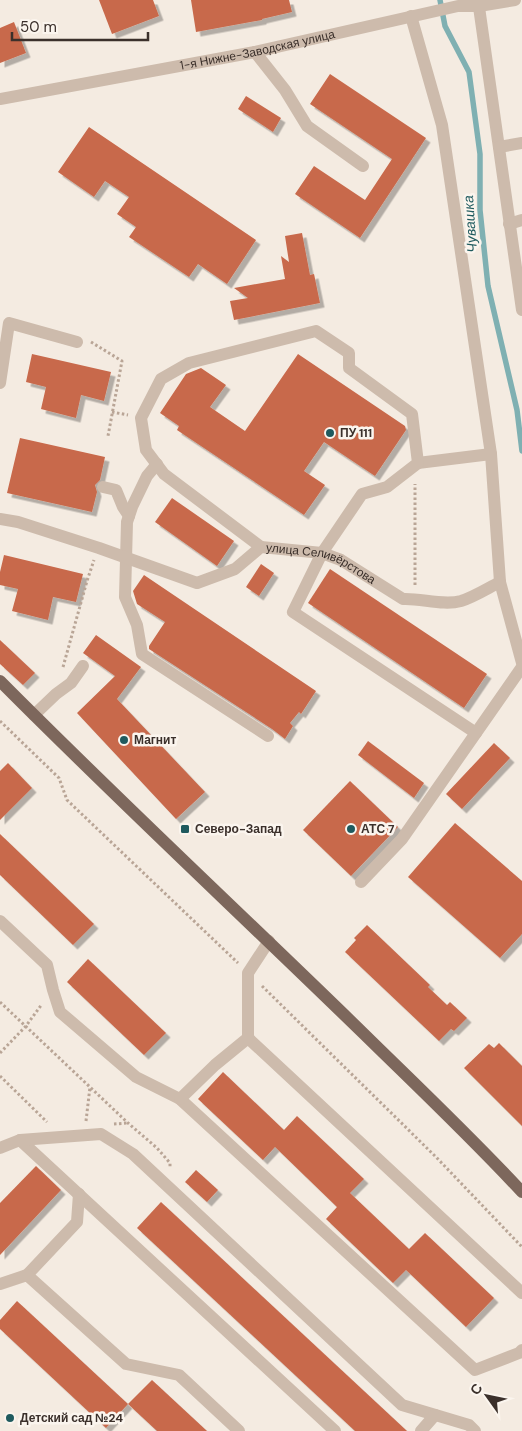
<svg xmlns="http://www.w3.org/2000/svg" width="522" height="1431" font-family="'DM Sans',sans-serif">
  <defs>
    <filter id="shadow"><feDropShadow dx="4.5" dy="4.5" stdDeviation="0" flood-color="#0004"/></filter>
  </defs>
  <rect width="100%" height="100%" fill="#f4ebe1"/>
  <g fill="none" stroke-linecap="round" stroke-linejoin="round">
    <!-- stream -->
    <polyline stroke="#7fb0b2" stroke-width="5.5" points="440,0 445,26 469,72 480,154 480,210 488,286 517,410 522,451"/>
  </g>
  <!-- building -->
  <g fill="#c8694b" filter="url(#shadow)">
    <polygon points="99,0 153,0 159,16 112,34"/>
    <polygon points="191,0 289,0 292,12 262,19 262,20 196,32"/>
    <polygon points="14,22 26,53 0,63 0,28"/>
    <polygon points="330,74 426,138 360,238 295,194 314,166 365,200 392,159 310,104"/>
    <polygon points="246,96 281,118 273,132 238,109"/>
    <polygon points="89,127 256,240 227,284 198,264 189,277 129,237 136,227 117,214 129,197 105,181 94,197 58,172"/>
    <polygon points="302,233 310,275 314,274 320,303 234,320 230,301 248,298 234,288 285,279 281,256 289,262 285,236"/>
    <polygon points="32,354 111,372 104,401 81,395 76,418 41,409 46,387 26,382"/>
    <polygon points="298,354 405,426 406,430 375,476 324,442 304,471 325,485 304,515 177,430 179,426 160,413 186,374 201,368 226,385 210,407 245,431"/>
    <polygon points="20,438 105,457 100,480 95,485 97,492 92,512 7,493"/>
    <polygon points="172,498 234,541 217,566 155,522"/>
    <polygon points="4,555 83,574 76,602 53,597 48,620 12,611 18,589 0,585 0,572"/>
    <polygon points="261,564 274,573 259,596 246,587"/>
    <polygon points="330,569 487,674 464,708 308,603"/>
    <polygon points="144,575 316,691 301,714 299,712 290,723 293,726 285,739 272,729 149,649 149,646 165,622 137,604 133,591"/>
    <polygon points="96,635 141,667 117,699 205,792 176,819 77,713 115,676 83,653"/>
    <polygon points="0,640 35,673 23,685 0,664"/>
    <polygon points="368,741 424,783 414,798 358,755"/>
    <polygon points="494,743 510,758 462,809 446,794"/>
    <polygon points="8,763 32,788 0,820 0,771"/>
    <polygon points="350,781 398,827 351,876 303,830"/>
    <polygon points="455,823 522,881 522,934 500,958 408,877"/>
    <polygon points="0,834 94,924 73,945 0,875"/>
    <polygon points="367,925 430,985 428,987 447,1005 450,1002 467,1018 454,1031 451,1029 439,1041 345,952 356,940 354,938"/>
    <polygon points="88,959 166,1033 144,1055 67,982"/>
    <polygon points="499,1043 522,1066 522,1126 464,1068 489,1044 494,1048"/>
    <polygon points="223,1072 284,1130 297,1116 364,1179 350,1193 409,1249 425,1233 494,1298 466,1327 406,1270 393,1283 326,1219 337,1207 275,1147 263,1160 198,1099"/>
    <polygon points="36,1166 61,1190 0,1255 0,1203"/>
    <polygon points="196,1170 218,1190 207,1202 185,1182"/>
    <polygon points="161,1202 407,1431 355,1431 137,1228"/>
    <polygon points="17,1301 128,1404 106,1428 0,1329 0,1320"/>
    <polygon points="152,1380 207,1431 157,1431 128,1404"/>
  </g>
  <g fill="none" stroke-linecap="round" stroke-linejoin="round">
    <!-- path -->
    <g stroke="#b9a596" stroke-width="3" stroke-dasharray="2.5 2.5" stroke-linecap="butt">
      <polyline points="91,342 122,361 108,436"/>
      <polyline points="112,412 128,415"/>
      <polyline points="415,585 415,484"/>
      <polyline points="63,667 87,581 94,560"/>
      <polyline points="0,721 59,778 67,800 238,963"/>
      <polyline points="262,986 436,1157 522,1247"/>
      <polyline points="0,1002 128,1123 157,1148 170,1163 170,1168"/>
      <polyline points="0,1053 26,1026 42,1004"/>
      <polyline points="0,1076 47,1122"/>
      <polyline points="86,1121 90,1087"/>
      <polyline points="114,1124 128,1123"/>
    </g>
    <!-- minor -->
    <g stroke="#cdbbac" stroke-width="12">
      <polyline points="478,0 522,310"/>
      <polyline points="411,16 442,125 491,454 500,582 522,663"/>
      <polyline points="255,52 285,90 307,126 363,166"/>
      <path id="s1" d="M0,99l255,-47 203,-46h21l36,-6"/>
      <polyline points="499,147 522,143"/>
      <polyline points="509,224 522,220"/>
      <polyline points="0,383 9,323 77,342"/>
      <polyline points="418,463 491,454"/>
      <polyline points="157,464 147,476 132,507 127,522 125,597 137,625 142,654 268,736"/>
      <polyline points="103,487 116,490 123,507 129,516"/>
      <path id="s2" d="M0,519l18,3 81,26 98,35 38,-14 26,-22 61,6 19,7 62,39c18,-1 40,7 58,2 13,-4 27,-13 39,-19"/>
      <polyline points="261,547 164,474 146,450 141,418 161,379 189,363 316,331 349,353 349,368 412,414 418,463 387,487 362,494 322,553 293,612 476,733"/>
      <polyline points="34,715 56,694 71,683 83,666"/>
      <polyline points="361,882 402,839 522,667"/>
      <polyline points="0,921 47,965 53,990 60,1012 136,1077 180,1099 475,1370 519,1353 522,1350"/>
      <polyline points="248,1038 522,1293"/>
      <polyline points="180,1099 215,1065 248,1038 248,973 269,941"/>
      <polyline points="20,1140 335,1431"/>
      <polyline points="0,1148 20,1140 101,1134 133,1154 402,1405 469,1425 475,1431"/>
      <polyline points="27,1275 77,1222 79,1194"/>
      <polyline points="0,1284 27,1275 126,1364 179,1375 239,1431"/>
      <polyline points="421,1431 435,1415"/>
    </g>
    <!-- major -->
    <path stroke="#7d675c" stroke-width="12" d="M0,681c119,120 243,235 364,353 53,52 107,103 158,158"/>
  </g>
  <!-- markers -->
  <g fill="#1f5a5e" stroke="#fbf5ee" stroke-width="2">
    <circle cx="330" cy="433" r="5"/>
    <circle cx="124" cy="740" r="5"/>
    <rect x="180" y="824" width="10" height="10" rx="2.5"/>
    <circle cx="351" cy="829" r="5"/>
    <circle cx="10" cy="1418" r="5"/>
  </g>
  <g text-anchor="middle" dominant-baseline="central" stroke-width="5" stroke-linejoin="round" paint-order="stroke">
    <!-- street labels -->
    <g font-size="12" fill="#3b302b" stroke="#fbf5ee">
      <text stroke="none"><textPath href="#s1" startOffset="262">1-я Нижне-Заводская улица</textPath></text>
      <text stroke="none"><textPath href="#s2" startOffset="345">улица Селивёрстова</textPath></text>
    </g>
    <!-- poi labels -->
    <g font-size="12" font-weight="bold" fill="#3b302b" stroke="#fbf5ee" text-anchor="start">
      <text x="340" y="433">ПУ 111</text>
      <text x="134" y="740">Магнит</text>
      <text x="195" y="829">Северо-Запад</text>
      <text x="361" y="829">АТС 7</text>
      <text x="20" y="1418">Детский сад №24</text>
    </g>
    <!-- water labels -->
    <g font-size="14" font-style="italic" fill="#1f5a5e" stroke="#fbf5ee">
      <text transform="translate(470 224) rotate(-94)">Чувашка</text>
    </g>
  </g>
  <!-- north arrow -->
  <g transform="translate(487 1396) rotate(303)" stroke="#fbf5ee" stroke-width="4" paint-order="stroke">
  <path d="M0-4L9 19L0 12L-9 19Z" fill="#3b302b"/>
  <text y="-8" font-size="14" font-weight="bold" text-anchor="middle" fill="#3b302b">С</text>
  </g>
  <!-- scale -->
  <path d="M12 32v8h136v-8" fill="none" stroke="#3b302b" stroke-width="2.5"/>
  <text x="20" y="32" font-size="15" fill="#3b302b" stroke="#fbf5ee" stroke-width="4" paint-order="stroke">50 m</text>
</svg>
